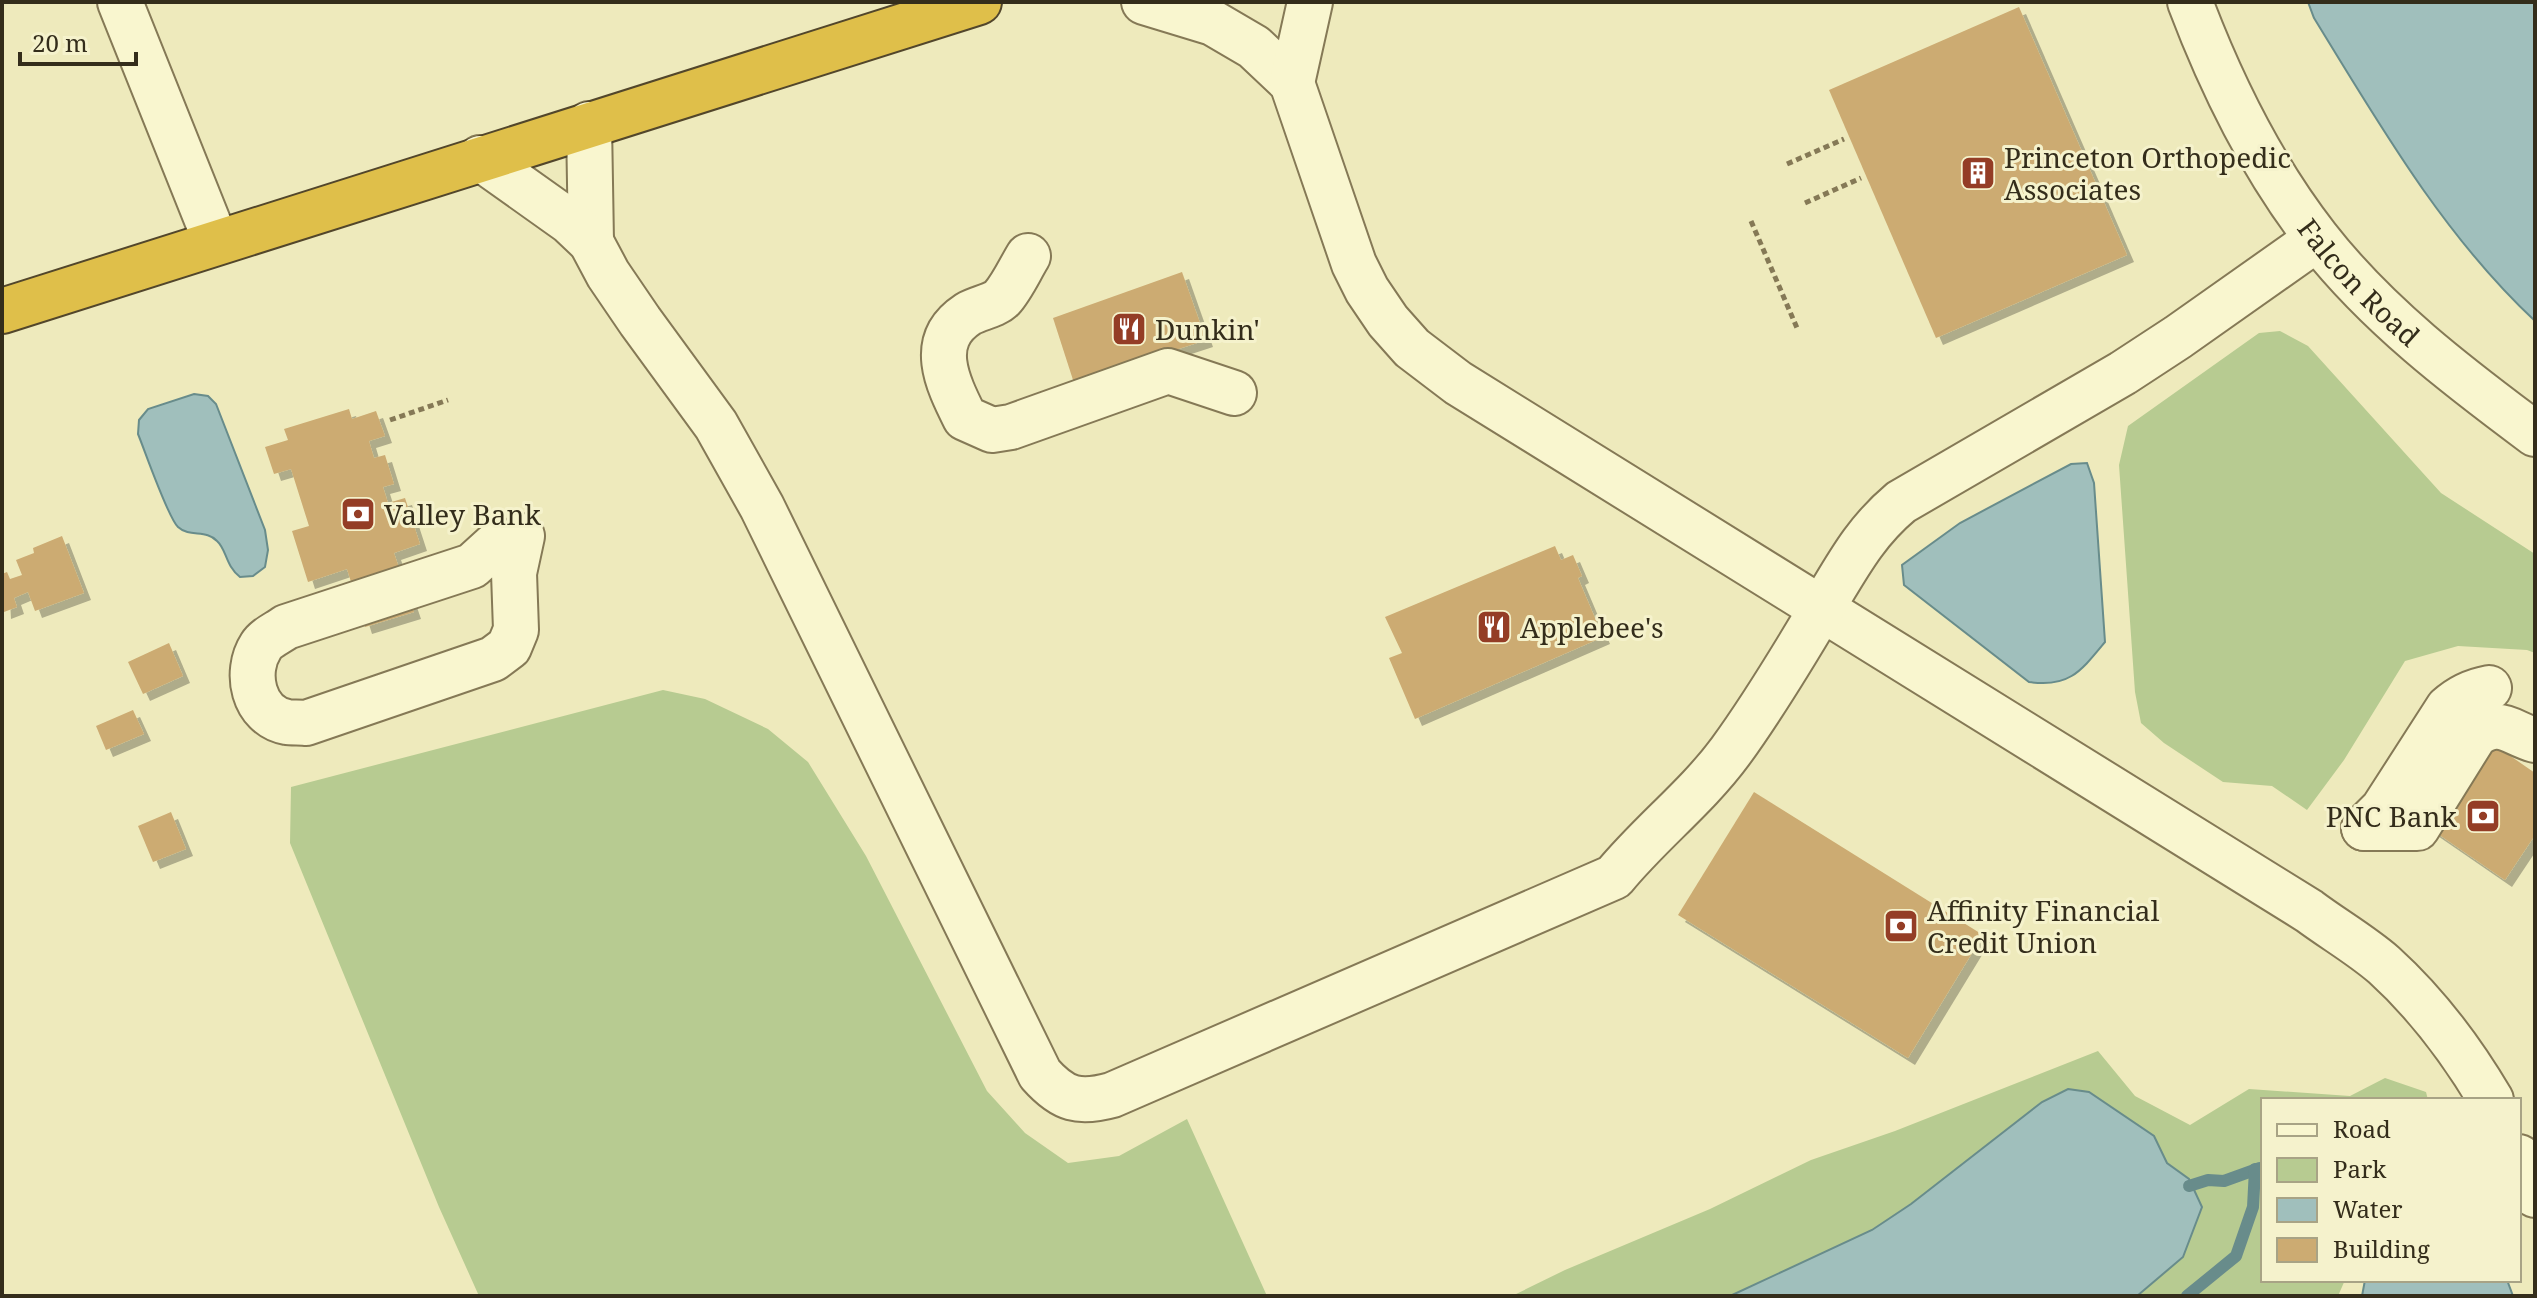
<svg xmlns="http://www.w3.org/2000/svg" width="2537" height="1298" font-family="'Noto Serif',serif">
  <defs>
    <filter id="shadow"><feDropShadow dx="7" dy="7" stdDeviation="0" flood-color="#0004"/></filter>
  </defs>
  <rect width="100%" height="100%" fill="#eeeabc"/>
  <!-- green -->
  <g fill="#b7cb91">
    <polygon points="2280,331 2308,346 2441,493 2535,554 2535,653 2527,650 2458,646 2405,661 2344,760 2307,810 2272,786 2223,782 2164,743 2141,723 2135,692 2119,465 2128,426 2259,333"/>
    <polygon points="663,690 705,699 768,729 808,762 866,856 987,1091 1025,1133 1068,1163 1119,1156 1187,1119 1267,1296 479,1296 439,1207 290,843 291,787"/>
    <polygon points="2098,1051 2135,1096 2190,1125 2249,1089 2350,1096 2385,1078 2426,1092 2428,1100 2263,1100 2263,1280 2345,1280 2338,1296 1512,1296 1565,1270 1710,1209 1811,1160 1895,1131"/>
  </g>
  <!-- water -->
  <g fill="#a0bfbc" stroke="#688c8b" stroke-width="2">
    <path d="M2308,2h227v319c-92,-86 -156,-197 -221,-303z"/>
    <path d="M194,394l14,2 8,8 49,126 3,20 -3,17 -12,9 -13,1c-15,-12 -13,-27 -23,-36 -11,-12 -27,-3 -39,-14 -10,-9 -33,-76 -40,-93l1,-14 9,-11z"/>
    <path d="M2087,463l7,20 11,159c-24,29 -36,46 -76,40l-125,-97 -2,-20 58,-42 111,-59z"/>
    <polygon points="2068,1089 2089,1092 2154,1136 2167,1163 2189,1179 2202,1207 2183,1257 2137,1296 1730,1296 1872,1230 1911,1204 2042,1102"/>
    <polygon points="2365,1280 2507,1280 2513,1296 2362,1296"/>
  </g>
  <g fill="none" stroke-linecap="round" stroke-linejoin="round">
    <!-- stream -->
    <g stroke="#688c8b" stroke-width="12">
      <polyline points="2189,1186 2208,1180 2224,1181 2260,1168"/>
      <polyline points="2187,1296 2236,1256 2253,1207 2255,1169"/>
    </g>
  </g>
  <!-- building -->
  <g fill="#ccab72" filter="url(#shadow)">
    <polygon points="2019,7 2127,255 1936,338 1829,90"/>
    <polygon points="1182,272 1206,340 1074,383 1053,318"/>
    <polygon points="349,409 352,419 376,411 385,436 369,441 374,458 385,455 394,484 383,487 388,503 405,498 420,544 394,553 414,612 365,627 347,569 308,582 292,531 309,526 291,469 274,474 265,447 288,440 284,429"/>
    <polygon points="62,536 84,593 35,611 28,592 14,598 17,607 4,612 2,574 7,572 10,579 22,575 16,560 34,553 33,548"/>
    <polygon points="1555,546 1561,560 1573,555 1582,576 1578,578 1603,637 1415,719 1389,658 1402,653 1385,617"/>
    <polygon points="169,643 183,676 143,694 128,662"/>
    <polygon points="133,710 144,734 106,750 96,726"/>
    <polygon points="2483,737 2535,773 2535,835 2505,880 2425,825"/>
    <polygon points="1754,792 1983,935 1908,1058 1678,915"/>
    <polygon points="171,812 186,849 153,862 138,826"/>
  </g>
  <g fill="none" stroke-linecap="round" stroke-linejoin="round">
    <!-- minor casing -->
    <g stroke="#857956" stroke-width="48">
      <g id="minor">
        <polyline points="120,2 216,242"/>
        <path d="M1144,2l69,21 41,24 38,36 62,181 13,26 21,31 24,27 46,35 851,528c24,18 52,34 75,54 43,39 78,86 107,135"/>
        <path id="s1" d="M2190,2c31,82 73,167 127,236 60,77 140,138 218,196"/>
        <polyline points="1292,83 1310,2"/>
        <polyline points="589,124 591,242"/>
        <path d="M480,158l90,64 21,20 17,32 32,47 76,104 46,82 278,567c23,26 39,30 72,21l502,-218c36,-44 82,-79 116,-125 33,-45 63,-95 92,-144 25,-41 42,-75 79,-106l222,-129 55,-36 139,-98"/>
        <path d="M1028,256c-8,13 -16,31 -26,42 -8,8 -24,10 -34,16 -41,27 -21,68 -3,104l27,12 19,-3 157,-56 66,22"/>
        <path d="M494,546l-22,20 -186,61c-8,6 -20,11 -25,19 -17,26 -8,70 26,76 5,1 13,0 19,1l187,-64 16,-12 7,-17 -2,-57 8,-37"/>
        <path d="M2364,828h53l58,-93c26,-18 35,-2 60,5"/>
        <path d="M2364,828l19,-19 65,-101c12,-11 25,-17 41,-20"/>
        <polyline points="2519,1157 2535,1195"/>
      </g>
    </g>
    <!-- highway casing -->
    <g stroke="#52462b" stroke-width="48">
      <polyline id="highway" points="2,311 979,2"/>
    </g>
    <!-- path -->
    <g stroke="#857956" stroke-width="5" stroke-dasharray="6 4" stroke-linecap="butt">
      <polyline points="1787,164 1844,139"/>
      <polyline points="1805,203 1861,178"/>
      <polyline points="1751,221 1797,328"/>
      <polyline points="390,420 448,400"/>
    </g>
    <!-- minor -->
    <use href="#minor" stroke="#f9f6cf" stroke-width="44"/>
    <!-- highway -->
    <use href="#highway" stroke="#dfbf4a" stroke-width="44"/>
  </g>
  <!-- icons -->
  <defs>
    <g id="building-square" transform="scale(1.8)"><rect x="-9" y="-9" width="18" height="18" rx="4" fill="#943d26" stroke="#f5f2cc"/><path d="M-4-6H4V6H1V3H-1V6H-4ZM-2.5-4.3h1.7v1.8h-1.7ZM.8-4.3h1.7v1.8H.8ZM-2.5-1h1.7V.8h-1.7ZM.8-1h1.7V.8H.8Z" fill="#fff"/></g>
    <g id="restaurant-square" transform="scale(1.8)"><rect x="-9" y="-9" width="18" height="18" rx="4" fill="#943d26" stroke="#f5f2cc"/><path d="M-5-6h1v4h1v-4h1v4h1v-4h1v5L-1.5 .5V6h-2V.5L-5-1ZM5-6V6H3V1.5H1.5Q1.5-4 5-6Z" fill="#fff"/></g>
    <g id="bank-square" transform="scale(1.8)"><rect x="-9" y="-9" width="18" height="18" rx="4" fill="#943d26" stroke="#f5f2cc"/><path d="M-6-4H6V4H-6ZM0-2.3a2.3 2.3 0 1 0 0 4.6a2.3 2.3 0 1 0 0-4.6Z" fill="#fff"/></g>
  </defs>
  <g fill-rule="evenodd">
    <use href="#building-square" x="1978" y="173"/>
    <use href="#restaurant-square" x="1129" y="329"/>
    <use href="#bank-square" x="358" y="514"/>
    <use href="#restaurant-square" x="1494" y="627"/>
    <use href="#bank-square" x="2483" y="816"/>
    <use href="#bank-square" x="1901" y="926"/>
  </g>
  <g text-anchor="middle" dominant-baseline="central" stroke-width="6" stroke-linejoin="round" paint-order="stroke">
    <!-- poi labels -->
    <g font-size="28" fill="#342d1b" stroke="#f5f2cc" text-anchor="start">
      <text x="2004" y="157">Princeton Orthopedic<tspan x="2004" dy="32">Associates</tspan></text>
      <text x="1155" y="329">Dunkin'</text>
      <text x="384" y="514">Valley Bank</text>
      <text x="1520" y="627">Applebee's</text>
      <text x="2457" y="816" text-anchor="end">PNC Bank</text>
      <text x="1927" y="910">Affinity Financial<tspan x="1927" dy="32">Credit Union</tspan></text>
    </g>
    <!-- street labels -->
    <g font-size="28" fill="#342d1b" stroke="#f5f2cc">
      <text stroke="none"><textPath href="#s1" startOffset="330">Falcon Road</textPath></text>
    </g>
  </g>
  <!-- border -->
  <rect width="2537" height="1298" fill="none" stroke="#342d1b" stroke-width="8"/>
  <!-- legend -->
  <rect x="2261" y="1098" width="260" height="184" fill="#f5f2cc" stroke="#a8a385" stroke-width="2"/>
  <rect x="2277" y="1124" width="40" height="12" fill="#f9f6cf" stroke="#a8a385" stroke-width="2"/>
  <text x="2333" y="1138" font-size="24" fill="#342d1b">Road</text>
  <rect x="2277" y="1158" width="40" height="24" fill="#b7cb91" stroke="#a8a385" stroke-width="2"/>
  <text x="2333" y="1178" font-size="24" fill="#342d1b">Park</text>
  <rect x="2277" y="1198" width="40" height="24" fill="#a0bfbc" stroke="#a8a385" stroke-width="2"/>
  <text x="2333" y="1218" font-size="24" fill="#342d1b">Water</text>
  <rect x="2277" y="1238" width="40" height="24" fill="#ccab72" stroke="#a8a385" stroke-width="2"/>
  <text x="2333" y="1258" font-size="24" fill="#342d1b">Building</text>
  <!-- scale -->
  <path d="M20 52v12h116v-12" fill="none" stroke="#342d1b" stroke-width="4"/>
  <text x="32" y="52" font-size="24" fill="#342d1b" stroke="#f5f2cc" stroke-width="6" paint-order="stroke">20 m</text>
</svg>
